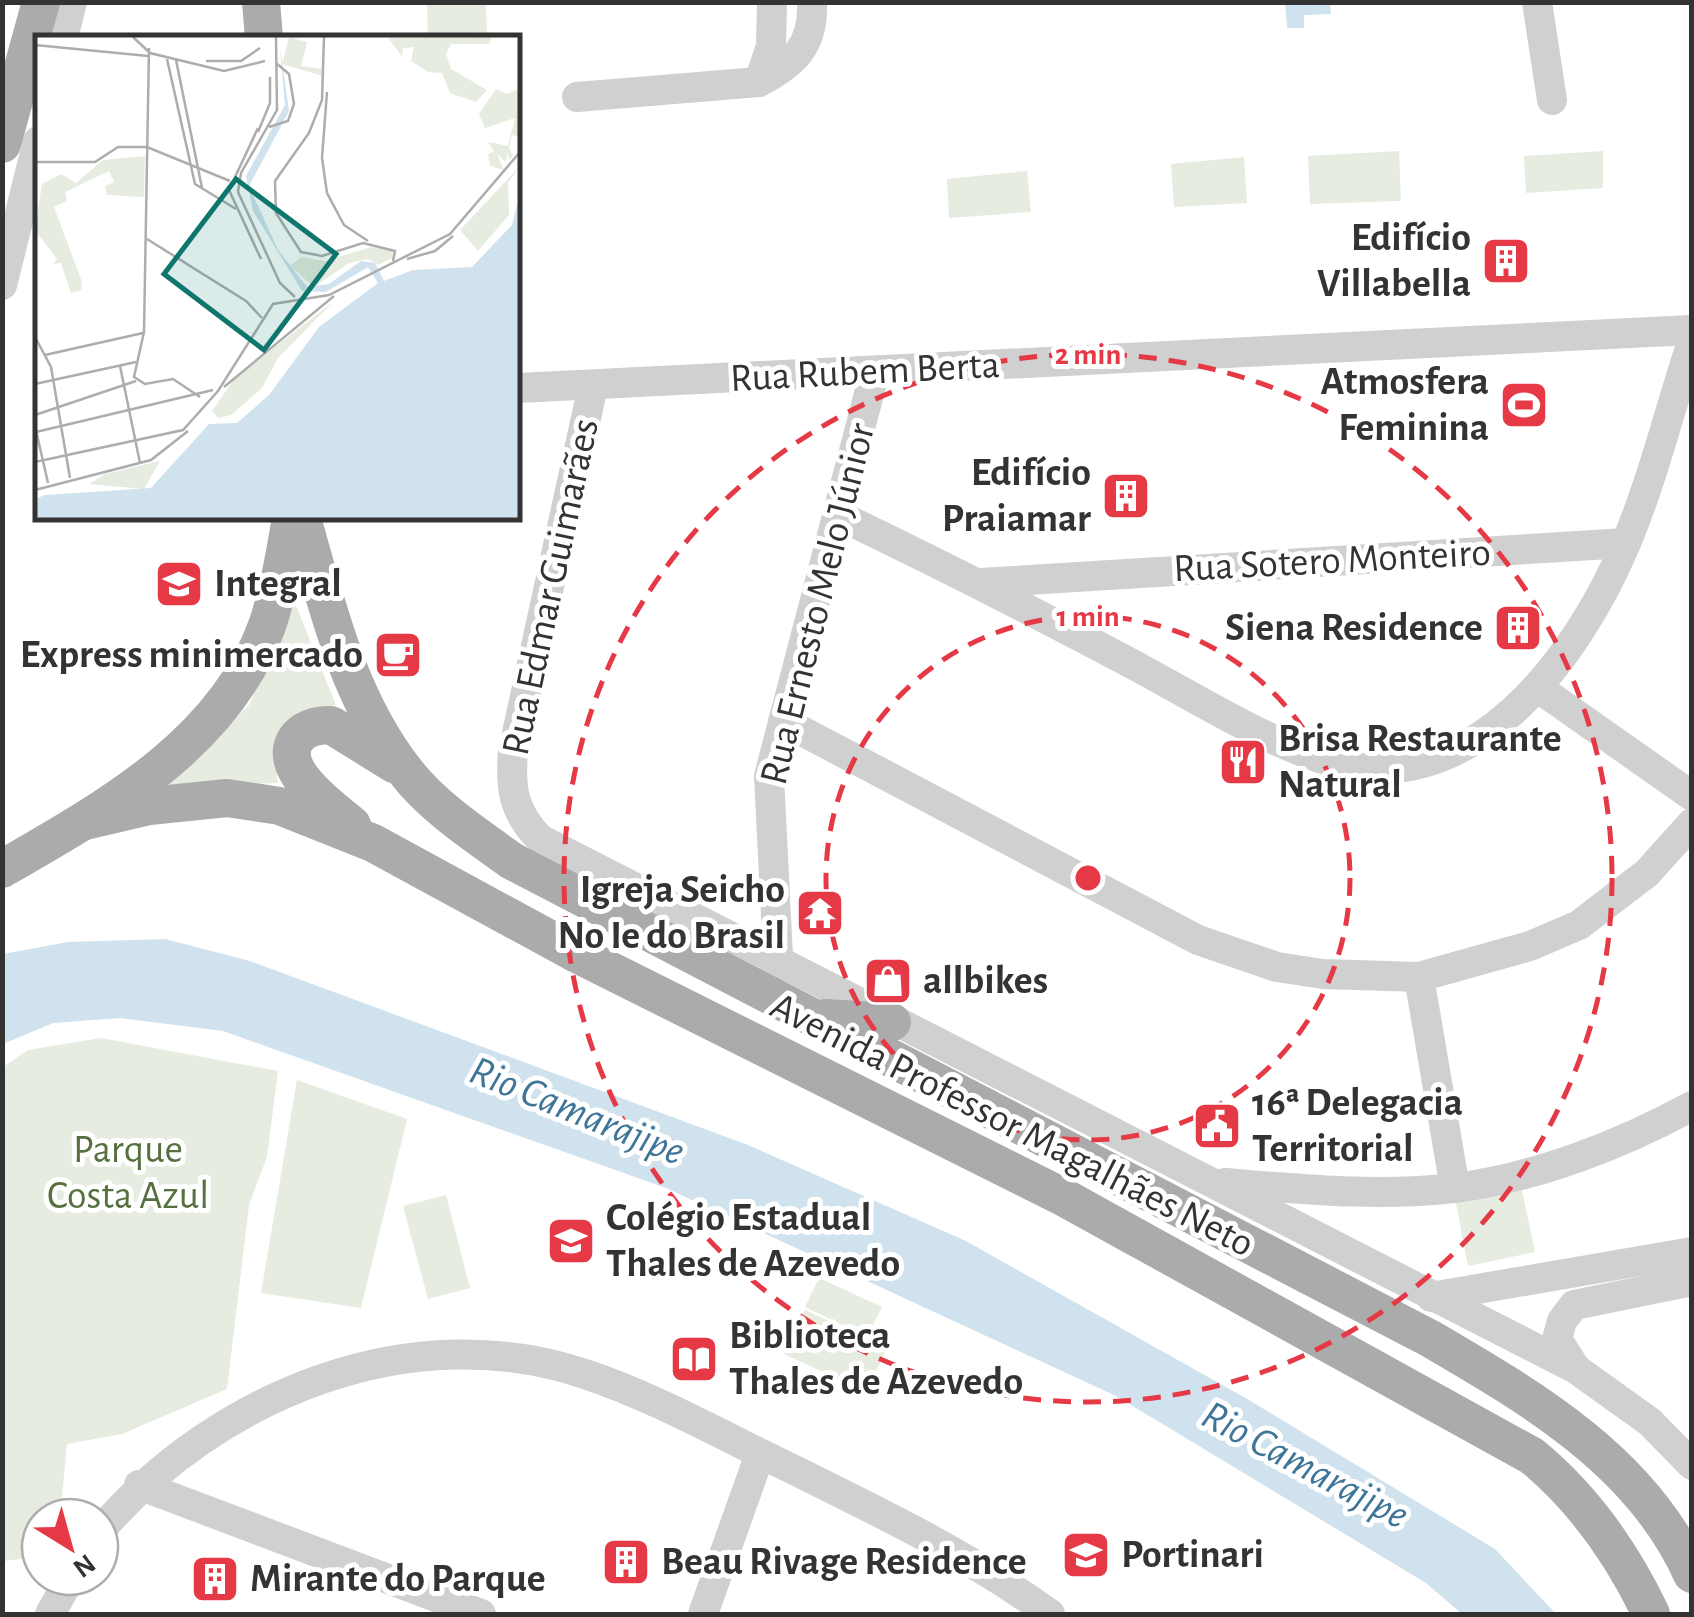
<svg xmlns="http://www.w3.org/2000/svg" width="1694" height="1617" font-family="'Alegreya Sans',sans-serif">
  <rect width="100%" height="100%" fill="#fff"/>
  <!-- green -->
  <g fill="#e6ecdf">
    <polygon points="427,3 486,3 487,37 428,37"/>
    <polygon points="1399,151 1401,201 1310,204 1308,156"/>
    <polygon points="1603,151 1603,188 1526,193 1524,156"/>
    <polygon points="1244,157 1247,203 1174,207 1171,164"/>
    <polygon points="1027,171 1031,212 949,218 947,179"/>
    <polygon points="295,603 336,705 310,710 274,754 278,783 164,787 249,705"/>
    <polygon points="101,1038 278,1071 267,1157 249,1205 227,1389 122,1434 67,1444 60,1517 40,1517 40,1557 3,1561 3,1067 28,1050"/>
    <polygon points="297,1080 407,1119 361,1308 261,1293"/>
    <polygon points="1522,1190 1535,1252 1468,1266 1456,1203"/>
    <polygon points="446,1195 470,1288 428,1299 403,1206"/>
    <polygon points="819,1278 882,1307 867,1337 805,1307"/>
    <polygon points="805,1310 887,1348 866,1392 784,1354"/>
  </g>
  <!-- water -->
  <g fill="#cfe2ee">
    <polygon points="1285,3 1330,3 1331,14 1304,15 1304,28 1287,28"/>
    <polygon points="165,939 250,961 748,1145 966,1241 1249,1400 1495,1549 1556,1614 1462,1614 1426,1583 1116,1396 666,1188 223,1031 120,1018 53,1023 3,1044 3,954 68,942"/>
  </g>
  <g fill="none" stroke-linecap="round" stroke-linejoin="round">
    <!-- minor -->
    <g stroke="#d0d0d0" stroke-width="30">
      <polyline points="1537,2 1552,100"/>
      <polyline points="63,38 72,2"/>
      <polyline points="759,82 771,46 772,2"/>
      <path d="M577,97l182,-15c36,-19 55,-37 53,-80"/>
      <polyline points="2,285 38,141"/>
      <path d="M593,386l-80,365c-3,37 0,61 27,88l1036,530 74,53 42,43"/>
      <polyline points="518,388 1692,330"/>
      <path d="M840,516c100,48 198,98 296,150 61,33 123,72 189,94 144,47 253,-102 301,-217 27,-64 44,-135 66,-201"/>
      <polyline points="981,583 1626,543"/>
      <polyline points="1537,687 1692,796"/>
      <polyline points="783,721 1198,940 1277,967 1323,974 1419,977 1530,946 1579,925 1647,873 1692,823"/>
      <polyline points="778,957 769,776 875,371"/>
      <polyline points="1419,977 1455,1188"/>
      <path d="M1225,1183c76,6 153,14 229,5 81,-10 167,-43 238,-82"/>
      <polyline points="1431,1297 1692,1252"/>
      <polyline points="1576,1369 1557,1339 1562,1321 1574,1305 1692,1281"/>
      <polyline points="139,1485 481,1614"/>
      <path d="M100,1531c116,-136 312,-217 488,-156 65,22 130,58 192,88 93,46 186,90 270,151"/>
      <polyline points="50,1614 71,1577"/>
      <polyline points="703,1614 760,1454"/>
    </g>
    <!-- major -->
    <g stroke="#ababab" stroke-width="38">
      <polyline points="261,2 264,38"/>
      <polyline points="2,144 41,2"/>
      <path d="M302,518c25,88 46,180 104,254 27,35 71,64 106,89l919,478c101,59 211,123 261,235"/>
      <path d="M85,821l64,-15 78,-8 53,8 93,37 204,111 488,244 467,258c52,43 90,97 119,158"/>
      <path d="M352,825c-20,-17 -76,-55 -56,-86 8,-11 22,-14 35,-14l63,39"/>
      <path d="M2,869c104,-60 224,-126 266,-246 11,-34 17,-70 23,-105"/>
      <polyline points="825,1018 892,1022"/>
    </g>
  </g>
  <!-- distance rings -->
  <g fill="none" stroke="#e63946" stroke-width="5" stroke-dasharray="18 12">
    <circle cx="1088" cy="878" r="262"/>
    <circle cx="1088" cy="878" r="524"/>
  </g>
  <!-- icons -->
  <defs>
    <g id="building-square" transform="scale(2.5)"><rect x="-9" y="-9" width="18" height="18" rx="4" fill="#e63946" stroke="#fff"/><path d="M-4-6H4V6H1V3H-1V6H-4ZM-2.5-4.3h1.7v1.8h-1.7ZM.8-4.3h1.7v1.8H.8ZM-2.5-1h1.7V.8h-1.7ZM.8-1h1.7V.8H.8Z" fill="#fff"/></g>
    <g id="stadium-square" transform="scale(2.5)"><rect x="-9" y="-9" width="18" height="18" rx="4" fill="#e63946" stroke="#fff"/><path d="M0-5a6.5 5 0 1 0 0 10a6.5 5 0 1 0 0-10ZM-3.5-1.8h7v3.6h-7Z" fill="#fff"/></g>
    <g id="school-square" transform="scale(2.5)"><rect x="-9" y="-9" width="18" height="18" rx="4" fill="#e63946" stroke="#fff"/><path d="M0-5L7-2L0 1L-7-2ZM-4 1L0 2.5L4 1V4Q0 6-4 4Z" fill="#fff"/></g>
    <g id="cafe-square" transform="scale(2.5)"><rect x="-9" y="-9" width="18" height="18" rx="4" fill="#e63946" stroke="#fff"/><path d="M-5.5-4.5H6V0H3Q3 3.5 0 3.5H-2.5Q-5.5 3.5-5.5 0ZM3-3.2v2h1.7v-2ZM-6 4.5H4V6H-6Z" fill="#fff"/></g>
    <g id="restaurant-square" transform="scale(2.5)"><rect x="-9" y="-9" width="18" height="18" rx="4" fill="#e63946" stroke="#fff"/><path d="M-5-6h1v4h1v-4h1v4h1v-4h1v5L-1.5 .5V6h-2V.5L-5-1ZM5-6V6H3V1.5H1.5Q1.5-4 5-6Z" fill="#fff"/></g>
    <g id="temple-square" transform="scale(2.5)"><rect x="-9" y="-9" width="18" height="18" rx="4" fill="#e63946" stroke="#fff"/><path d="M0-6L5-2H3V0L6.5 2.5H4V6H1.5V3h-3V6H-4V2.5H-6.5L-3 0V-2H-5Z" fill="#fff"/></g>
    <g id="shop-square" transform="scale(2.5)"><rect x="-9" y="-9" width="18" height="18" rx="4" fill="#e63946" stroke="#fff"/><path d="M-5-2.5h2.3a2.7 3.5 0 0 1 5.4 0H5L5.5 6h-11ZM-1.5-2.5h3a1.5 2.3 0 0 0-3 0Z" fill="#fff"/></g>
    <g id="civic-square" transform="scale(2.5)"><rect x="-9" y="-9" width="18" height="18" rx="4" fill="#e63946" stroke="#fff"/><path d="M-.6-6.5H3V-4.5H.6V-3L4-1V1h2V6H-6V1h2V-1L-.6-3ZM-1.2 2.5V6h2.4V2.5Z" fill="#fff"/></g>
    <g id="library-square" transform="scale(2.5)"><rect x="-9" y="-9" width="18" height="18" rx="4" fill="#e63946" stroke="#fff"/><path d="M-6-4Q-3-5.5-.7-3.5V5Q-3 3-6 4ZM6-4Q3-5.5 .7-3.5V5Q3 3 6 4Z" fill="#fff"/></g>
  </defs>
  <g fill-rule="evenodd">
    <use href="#building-square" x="1506" y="261"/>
    <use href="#stadium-square" x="1524" y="405"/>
    <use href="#building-square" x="1126" y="496"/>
    <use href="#school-square" x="179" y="584"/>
    <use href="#building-square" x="1518" y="628"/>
    <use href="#cafe-square" x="398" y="655"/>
    <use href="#restaurant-square" x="1243" y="762"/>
    <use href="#temple-square" x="820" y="913"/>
    <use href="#shop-square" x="888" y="981"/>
    <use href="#civic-square" x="1217" y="1126"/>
    <use href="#school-square" x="571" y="1241"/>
    <use href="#library-square" x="694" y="1359"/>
    <use href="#school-square" x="1086" y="1555"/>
    <use href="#building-square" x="626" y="1562"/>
    <use href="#building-square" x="215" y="1579"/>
  </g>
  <g text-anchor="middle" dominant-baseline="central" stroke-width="10" stroke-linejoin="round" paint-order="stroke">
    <!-- poi labels -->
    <g font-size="40" font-weight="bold" fill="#333" stroke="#fff" text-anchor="start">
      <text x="1471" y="238" text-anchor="end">Edifício<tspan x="1471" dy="46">Villabella</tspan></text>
      <text x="1489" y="382" text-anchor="end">Atmosfera<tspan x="1489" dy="46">Feminina</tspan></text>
      <text x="1091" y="473" text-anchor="end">Edifício<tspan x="1091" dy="46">Praiamar</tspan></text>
      <text x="214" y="584">Integral</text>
      <text x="1483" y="628" text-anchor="end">Siena Residence</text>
      <text x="363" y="655" text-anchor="end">Express minimercado</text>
      <text x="1278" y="739">Brisa Restaurante<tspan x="1278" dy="46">Natural</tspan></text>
      <text x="785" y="890" text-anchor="end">Igreja Seicho<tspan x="785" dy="46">No Ie do Brasil</tspan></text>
      <text x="923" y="981">allbikes</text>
      <text x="1252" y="1103">16ª Delegacia<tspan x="1252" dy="46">Territorial</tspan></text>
      <text x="606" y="1218">Colégio Estadual<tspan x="606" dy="46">Thales de Azevedo</tspan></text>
      <text x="729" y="1336">Biblioteca<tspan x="729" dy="46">Thales de Azevedo</tspan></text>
      <text x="1121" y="1555">Portinari</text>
      <text x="661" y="1562">Beau Rivage Residence</text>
      <text x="250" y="1579">Mirante do Parque</text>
    </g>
    <!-- street labels -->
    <g font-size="40" fill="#333" stroke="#fff">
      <text transform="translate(865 372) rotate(-3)">Rua Rubem Berta</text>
      <text transform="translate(1332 561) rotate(-3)">Rua Sotero Monteiro</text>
      <text transform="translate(551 587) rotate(-78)">Rua Edmar Guimarães</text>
      <text transform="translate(818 604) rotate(-76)">Rua Ernesto Melo Júnior</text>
      <text transform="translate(1012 1125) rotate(27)">Avenida Professor Magalhães Neto</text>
    </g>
    <!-- park labels -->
    <g font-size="40" fill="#56703f" stroke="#fff">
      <text x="128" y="1150">Parque<tspan x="128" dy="46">Costa Azul</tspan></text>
    </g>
    <!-- water labels -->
    <g font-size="42" font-style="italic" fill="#3f7597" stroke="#fff">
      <text transform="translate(577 1111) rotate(22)">Rio Camarajipe</text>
      <text transform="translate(1305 1465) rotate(28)">Rio Camarajipe</text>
    </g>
  </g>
  <!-- overview -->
  <g transform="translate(35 35)">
    <rect width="485" height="485" fill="#fff"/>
    <path d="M254,2l18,5 -6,24 22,3v7l-41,-12zM457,2l-3,7h-38l-5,10 5,15 36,21 -11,12 -26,-9 -8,-20 -14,-1 -17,-11 3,-14 -11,1 -1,8 -14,-18zM485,53v49l-8,-2 -3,13 4,8 -4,4 -2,-7 -1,9 -9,-8 7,16 -14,-4 -2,-12 6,-3 -6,-9 20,4 7,-28 -30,10 -6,-14 17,-25 11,5zM110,121l-1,41 -37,-2 -2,-9 9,-4 -5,-11 -44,21 2,9 -13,6 28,75 -1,8 -10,3 -10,-30 -8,1 4,-5 -22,-29 7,-46 19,-10 15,9 27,-23zM485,131l-12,17 1,32 -31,36 -18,-21zM336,212l21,4 2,6 -16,8 -10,-6 -19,4 -35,24 -24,-21 11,-9 24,4zM298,267l-55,56 -16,30 -31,27 -13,3 -6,-7 23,-33zM125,426l-16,28 -55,-5 16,-10z" fill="#e6ecdf"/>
    <path d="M245,13l9,63 -40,75 29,64 29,37 22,-3 32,-23 14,2 9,18 29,-11 59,-3 40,-42 8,-31v324h-485v-19l10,-4 106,-7 58,-64 28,-1 32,-28 50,-68 59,-44 -10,-16 -42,25 -24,-1 -49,-80 -7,-35 39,-71z" fill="#cfe2ee"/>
    <path fill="none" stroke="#adadad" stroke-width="2.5" d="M98,2l17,16 74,18 41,-10M241,2l1,73 -36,63 -3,19 42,91 15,14M289,2l-2,63 -13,33 -34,48 1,32 25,39 21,4 41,-13 32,8 -2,10M0,10l113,11M114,13l-5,284 -10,45 11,7 28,-5 27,18M132,24l28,125 41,25M141,25l26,128M171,26h35l19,-13M292,57l-5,66 5,35 17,32 24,16M234,92l19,-6 6,-17 -5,-30 -13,-11M223,93l-29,62 32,69M223,97l12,-29v-26M0,127h60l23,-15h29l83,34M112,204l99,62 16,17M372,224l28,-8 18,-15M0,302l16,30 19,111M10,320l98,-22M85,331l20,97M0,349l101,-22M189,352l110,-91M0,380l101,-34M0,391l13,57M1,397l177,-42M0,427l148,-32 35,-39 55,-87 56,-9 121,-61 70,-82M0,455l116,-30 37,-29"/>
    <path fill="#0f766e" fill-opacity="0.15" stroke="#0f766e" stroke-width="5" d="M201,144l100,75 -72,96 -100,-76z"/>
    <rect width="485" height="485" fill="none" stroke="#333" stroke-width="5"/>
  </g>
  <circle cx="1088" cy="878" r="15" fill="#e63946" stroke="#fff" stroke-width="5"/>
  <g font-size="30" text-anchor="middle" font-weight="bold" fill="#e63946" stroke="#fff" stroke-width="10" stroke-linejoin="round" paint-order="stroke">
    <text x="1088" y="364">2 min</text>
    <text x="1088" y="626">1 min</text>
  </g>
  <!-- border -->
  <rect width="1694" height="1617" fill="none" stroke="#333333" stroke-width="10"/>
  <!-- north arrow -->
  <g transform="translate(70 1547) rotate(143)"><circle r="48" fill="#ffffff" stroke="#adadad" stroke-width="2.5"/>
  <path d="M0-8L18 38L0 25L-18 38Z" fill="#e63946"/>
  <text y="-15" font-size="28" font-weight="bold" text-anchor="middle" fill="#333333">N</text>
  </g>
</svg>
